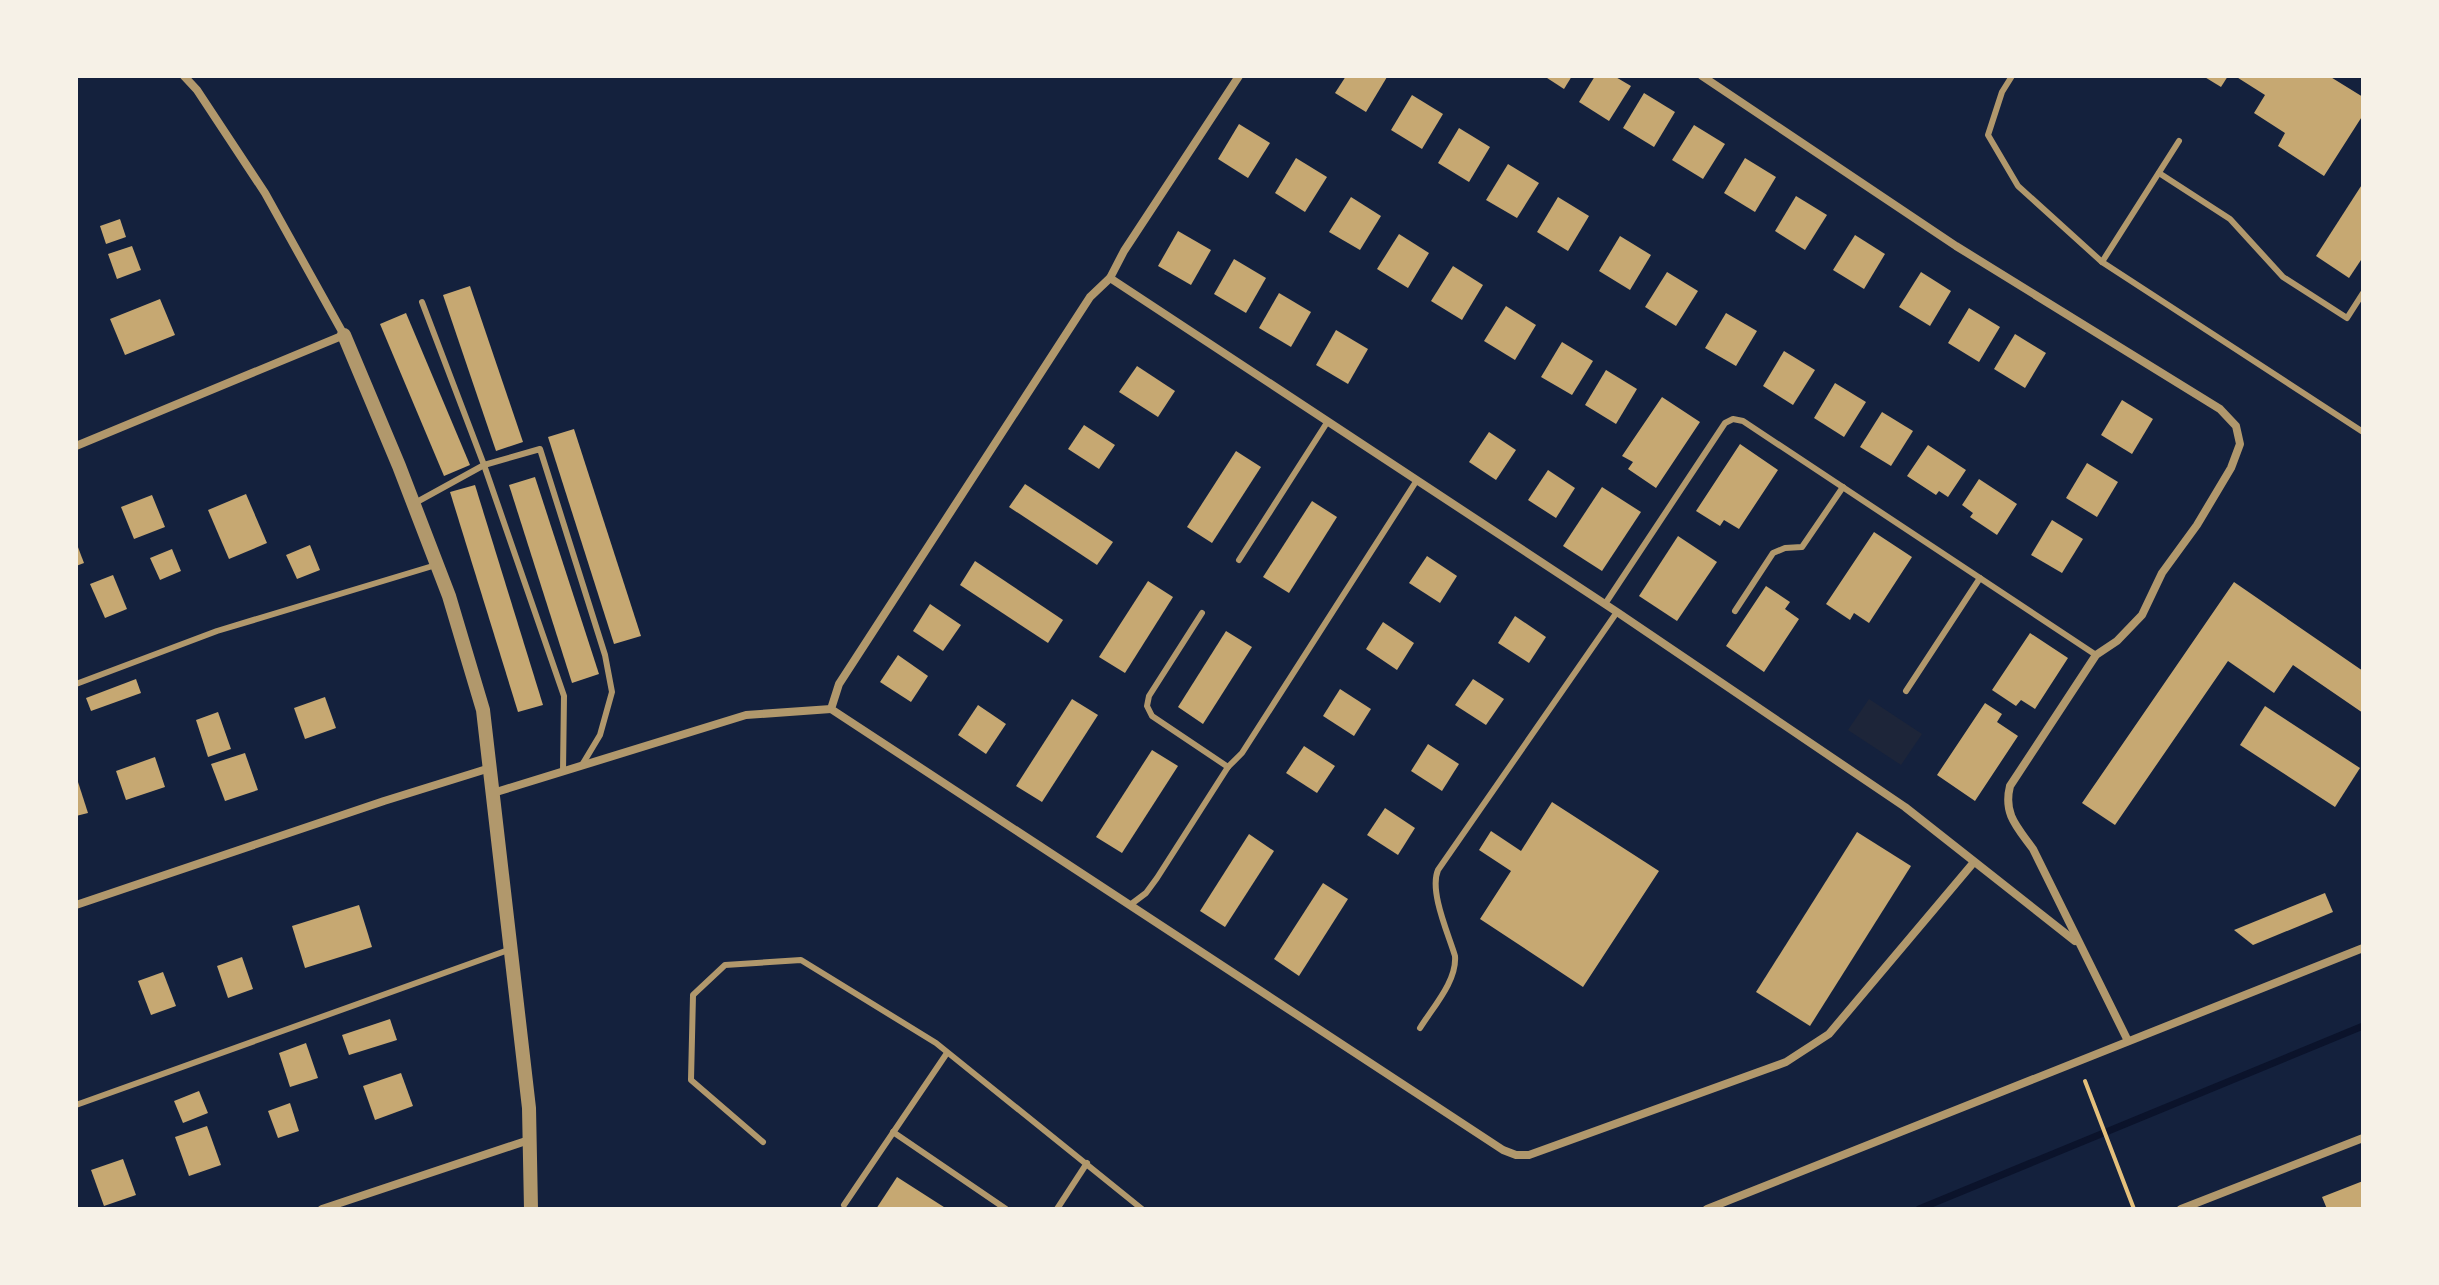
<svg xmlns="http://www.w3.org/2000/svg" width="2439" height="1285" font-family="Rubik,sans-serif">
  <rect width="100%" height="100%" fill="#14213d"/>
  <!-- green -->
  <polygon fill="#1d2539" points="1869,699 1922,734 1901,765 1848,730"/>
  <g fill="none" stroke-linecap="round" stroke-linejoin="round">
    <!-- stream -->
    <polyline stroke="#0b132b" stroke-width="7" points="1919,1209 2363,1026"/>
  </g>
  <!-- building -->
  <g fill="#c6a872">
    <polygon points="1346,76 1385,76 1387,77 1366,112 1335,93"/>
    <polygon points="1544,76 1572,76 1564,89"/>
    <polygon points="1595,76 1614,76 1631,86 1609,121 1579,102"/>
    <polygon points="2203,76 2228,76 2221,87"/>
    <polygon points="2235,76 2329,76 2363,97 2363,115 2324,176 2278,146 2285,133 2254,113 2265,95"/>
    <polygon points="1644,93 1675,112 1654,147 1623,128"/>
    <polygon points="1412,95 1443,114 1422,149 1391,130"/>
    <polygon points="1239,124 1270,143 1248,178 1218,159"/>
    <polygon points="1694,125 1725,144 1703,179 1672,160"/>
    <polygon points="1459,128 1490,147 1469,182 1438,163"/>
    <polygon points="1296,158 1327,177 1305,212 1275,193"/>
    <polygon points="1745,158 1776,177 1755,212 1724,193"/>
    <polygon points="1508,164 1539,183 1517,218 1486,200"/>
    <polygon points="2363,183 2363,257 2349,278 2316,256"/>
    <polygon points="1796,196 1827,215 1805,250 1775,231"/>
    <polygon points="1351,197 1381,216 1360,250 1329,232"/>
    <polygon points="1558,197 1589,216 1568,251 1537,232"/>
    <polygon points="120,219 126,237 106,244 100,226"/>
    <polygon points="1178,231 1211,250 1191,285 1158,266"/>
    <polygon points="1399,234 1429,253 1408,288 1377,269"/>
    <polygon points="1855,235 1885,254 1864,289 1833,270"/>
    <polygon points="1620,236 1651,255 1630,290 1599,271"/>
    <polygon points="132,246 141,270 117,279 108,254"/>
    <polygon points="1234,259 1266,278 1246,313 1214,294"/>
    <polygon points="1453,266 1483,285 1462,320 1431,301"/>
    <polygon points="1667,272 1698,291 1676,326 1645,307"/>
    <polygon points="1921,272 1951,291 1930,326 1899,307"/>
    <polygon points="470,286 523,442 496,451 443,295"/>
    <polygon points="1279,293 1311,312 1291,347 1259,328"/>
    <polygon points="160,299 175,335 125,355 110,319"/>
    <polygon points="1506,306 1536,325 1515,360 1484,341"/>
    <polygon points="1969,308 2000,327 1979,362 1948,343"/>
    <polygon points="406,313 470,465 444,476 380,324"/>
    <polygon points="1726,313 1757,331 1736,366 1705,348"/>
    <polygon points="1336,330 1368,349 1348,384 1316,365"/>
    <polygon points="2015,334 2046,353 2025,388 1994,369"/>
    <polygon points="1562,342 1593,361 1572,395 1541,377"/>
    <polygon points="1784,351 1815,370 1793,405 1763,386"/>
    <polygon points="1137,366 1175,391 1158,417 1119,392"/>
    <polygon points="1606,370 1637,389 1616,424 1585,405"/>
    <polygon points="1835,383 1866,402 1844,437 1814,418"/>
    <polygon points="1662,397 1700,422 1656,488 1628,469 1633,462 1622,456"/>
    <polygon points="2122,400 2153,419 2132,454 2101,435"/>
    <polygon points="1882,412 1913,431 1891,466 1860,447"/>
    <polygon points="1084,425 1115,445 1099,469 1068,449"/>
    <polygon points="574,429 641,636 614,644 548,437"/>
    <polygon points="1489,432 1516,450 1496,480 1469,462"/>
    <polygon points="1740,444 1778,470 1739,529 1724,520 1720,526 1696,511"/>
    <polygon points="1928,445 1966,470 1948,497 1939,491 1936,495 1907,476"/>
    <polygon points="1236,451 1261,467 1212,543 1187,527"/>
    <polygon points="2087,463 2118,482 2097,517 2066,498"/>
    <polygon points="1548,470 1575,488 1556,518 1528,500"/>
    <polygon points="535,477 599,674 572,683 509,485"/>
    <polygon points="1979,479 2017,504 1997,535 1970,517 1973,513 1962,505"/>
    <polygon points="1025,484 1113,542 1097,565 1009,507"/>
    <polygon points="475,485 543,705 518,712 450,492"/>
    <polygon points="1602,487 1641,512 1602,571 1563,546"/>
    <polygon points="246,494 267,543 229,559 208,510"/>
    <polygon points="152,495 165,527 134,539 121,507"/>
    <polygon points="1312,501 1337,517 1289,593 1263,577"/>
    <polygon points="2052,520 2083,539 2062,573 2031,555"/>
    <polygon points="1874,532 1912,557 1869,623 1854,613 1850,620 1826,604"/>
    <polygon points="1678,536 1717,562 1677,621 1639,596"/>
    <polygon points="76,542 84,563 76,566"/>
    <polygon points="310,545 320,570 297,579 286,555"/>
    <polygon points="172,549 181,571 160,580 150,558"/>
    <polygon points="1427,556 1457,576 1440,603 1409,583"/>
    <polygon points="975,561 1063,620 1048,643 960,585"/>
    <polygon points="113,575 127,609 105,618 90,584"/>
    <polygon points="1148,581 1173,597 1125,673 1099,657"/>
    <polygon points="2234,582 2363,671 2363,713 2293,665 2274,693 2228,661 2115,825 2082,803"/>
    <polygon points="1766,586 1790,602 1785,609 1799,619 1764,672 1726,646"/>
    <polygon points="930,604 961,625 943,651 913,631"/>
    <polygon points="1515,616 1546,637 1529,663 1498,643"/>
    <polygon points="1383,622 1414,643 1397,670 1366,649"/>
    <polygon points="1226,631 1252,647 1203,724 1178,707"/>
    <polygon points="2030,633 2068,658 2035,709 2021,700 2016,706 1992,690"/>
    <polygon points="898,655 928,676 911,702 880,682"/>
    <polygon points="136,679 141,693 91,711 86,698"/>
    <polygon points="1473,679 1504,699 1486,725 1455,705"/>
    <polygon points="1340,689 1371,709 1354,736 1323,716"/>
    <polygon points="325,697 336,728 305,739 294,708"/>
    <polygon points="1072,699 1098,715 1042,802 1016,786"/>
    <polygon points="1985,703 2002,714 1997,722 2018,736 1975,801 1937,775"/>
    <polygon points="978,705 1006,724 986,754 958,735"/>
    <polygon points="2265,706 2360,768 2335,807 2240,745"/>
    <polygon points="218,712 231,749 208,757 196,720"/>
    <polygon points="1428,744 1459,764 1442,791 1411,771"/>
    <polygon points="1304,746 1335,766 1317,793 1286,773"/>
    <polygon points="1152,750 1178,766 1122,853 1096,837"/>
    <polygon points="245,753 258,790 225,801 211,764"/>
    <polygon points="155,757 165,787 126,800 116,771"/>
    <polygon points="78,782 88,813 76,816 76,783"/>
    <polygon points="1552,802 1659,871 1583,987 1480,919 1511,871 1479,850 1491,831 1521,851"/>
    <polygon points="1385,808 1415,828 1398,855 1367,835"/>
    <polygon points="1857,832 1911,866 1810,1026 1756,992"/>
    <polygon points="1249,834 1274,851 1225,927 1200,911"/>
    <polygon points="1323,883 1348,899 1299,976 1274,959"/>
    <polygon points="2325,893 2333,912 2253,945 2234,930"/>
    <polygon points="359,905 372,947 305,968 292,926"/>
    <polygon points="242,957 253,989 228,998 217,966"/>
    <polygon points="163,972 176,1006 151,1015 138,981"/>
    <polygon points="390,1019 397,1040 349,1055 342,1035"/>
    <polygon points="306,1043 318,1078 290,1087 279,1053"/>
    <polygon points="401,1073 413,1106 375,1120 363,1086"/>
    <polygon points="199,1091 208,1113 183,1123 174,1101"/>
    <polygon points="290,1103 299,1131 278,1138 268,1111"/>
    <polygon points="207,1126 221,1165 189,1176 175,1137"/>
    <polygon points="123,1159 136,1195 104,1206 91,1170"/>
    <polygon points="897,1177 947,1209 876,1209"/>
    <polygon points="2363,1181 2363,1209 2327,1209 2322,1197"/>
  </g>
  <g fill="none" stroke-linecap="round" stroke-linejoin="round">
    <!-- path -->
    <polyline stroke="#e5c07b" stroke-width="4" points="2085,1081 2134,1209"/>
    <!-- service -->
    <g stroke="#b1986c" stroke-width="6">
      <polyline points="2012,76 2002,92 1988,135 2018,186 2102,262"/>
      <polyline points="2179,141 2102,262 2363,432"/>
      <polyline points="2159,173 2230,219 2283,277 2347,318 2363,293"/>
      <polyline points="422,302 484,465 564,696 563,771"/>
      <polyline points="415,503 484,465 540,449 605,655 612,692 600,735 582,765"/>
      <polyline points="1239,560 1328,421"/>
      <polyline points="1605,604 1725,423 1733,419 1743,421 2096,655"/>
      <polyline points="1735,611 1773,553 1785,548 1802,547 1843,487"/>
      <polyline points="1202,613 1149,696 1147,706 1152,716 1228,767"/>
      <polyline points="76,684 217,631 436,565"/>
      <polyline points="1906,691 1980,578"/>
      <polyline points="1130,905 1146,893 1157,878 1228,767 1242,753 1417,480"/>
      <path d="M1420,1028c13,-21 37,-47 35,-72 -7,-23 -26,-65 -17,-86l179,-258"/>
      <polyline points="76,1105 511,949"/>
      <polyline points="893,1132 1006,1209"/>
      <polyline points="763,1142 691,1080 693,995 725,965 801,960 936,1043 1142,1209"/>
      <polyline points="844,1205 947,1053"/>
      <polyline points="1057,1209 1087,1163"/>
    </g>
    <!-- minor -->
    <g stroke="#b1986c" stroke-width="8">
      <polyline points="1239,76 1124,251 1110,278 1090,297 839,684 831,709 1503,1150 1516,1155 1529,1155 1786,1062 1829,1034 1974,862"/>
      <path d="M1702,76l254,170 264,163 16,17 4,18 -9,24 -34,57 -35,48 -20,42 -25,26 -21,14 -86,131c-7,28 7,41 23,63l95,192"/>
      <polyline points="1110,278 1617,612 1905,807 2075,941"/>
      <polyline points="76,446 344,335 265,193 197,90 184,76"/>
      <polyline points="493,793 746,715 831,709"/>
      <polyline points="76,905 384,801 490,768"/>
      <polyline points="322,1209 529,1140"/>
      <polyline points="1707,1209 2363,948"/>
      <polyline points="2181,1209 2363,1138"/>
    </g>
    <!-- tertiary -->
    <polyline stroke="#b1986c" stroke-width="14" points="344,335 399,466 449,596 483,710 529,1108 531,1209"/>
  </g>
  <!-- border -->
  <rect width="2439" height="1285" fill="none" stroke="#f6f1e7" stroke-width="156"/>
</svg>
